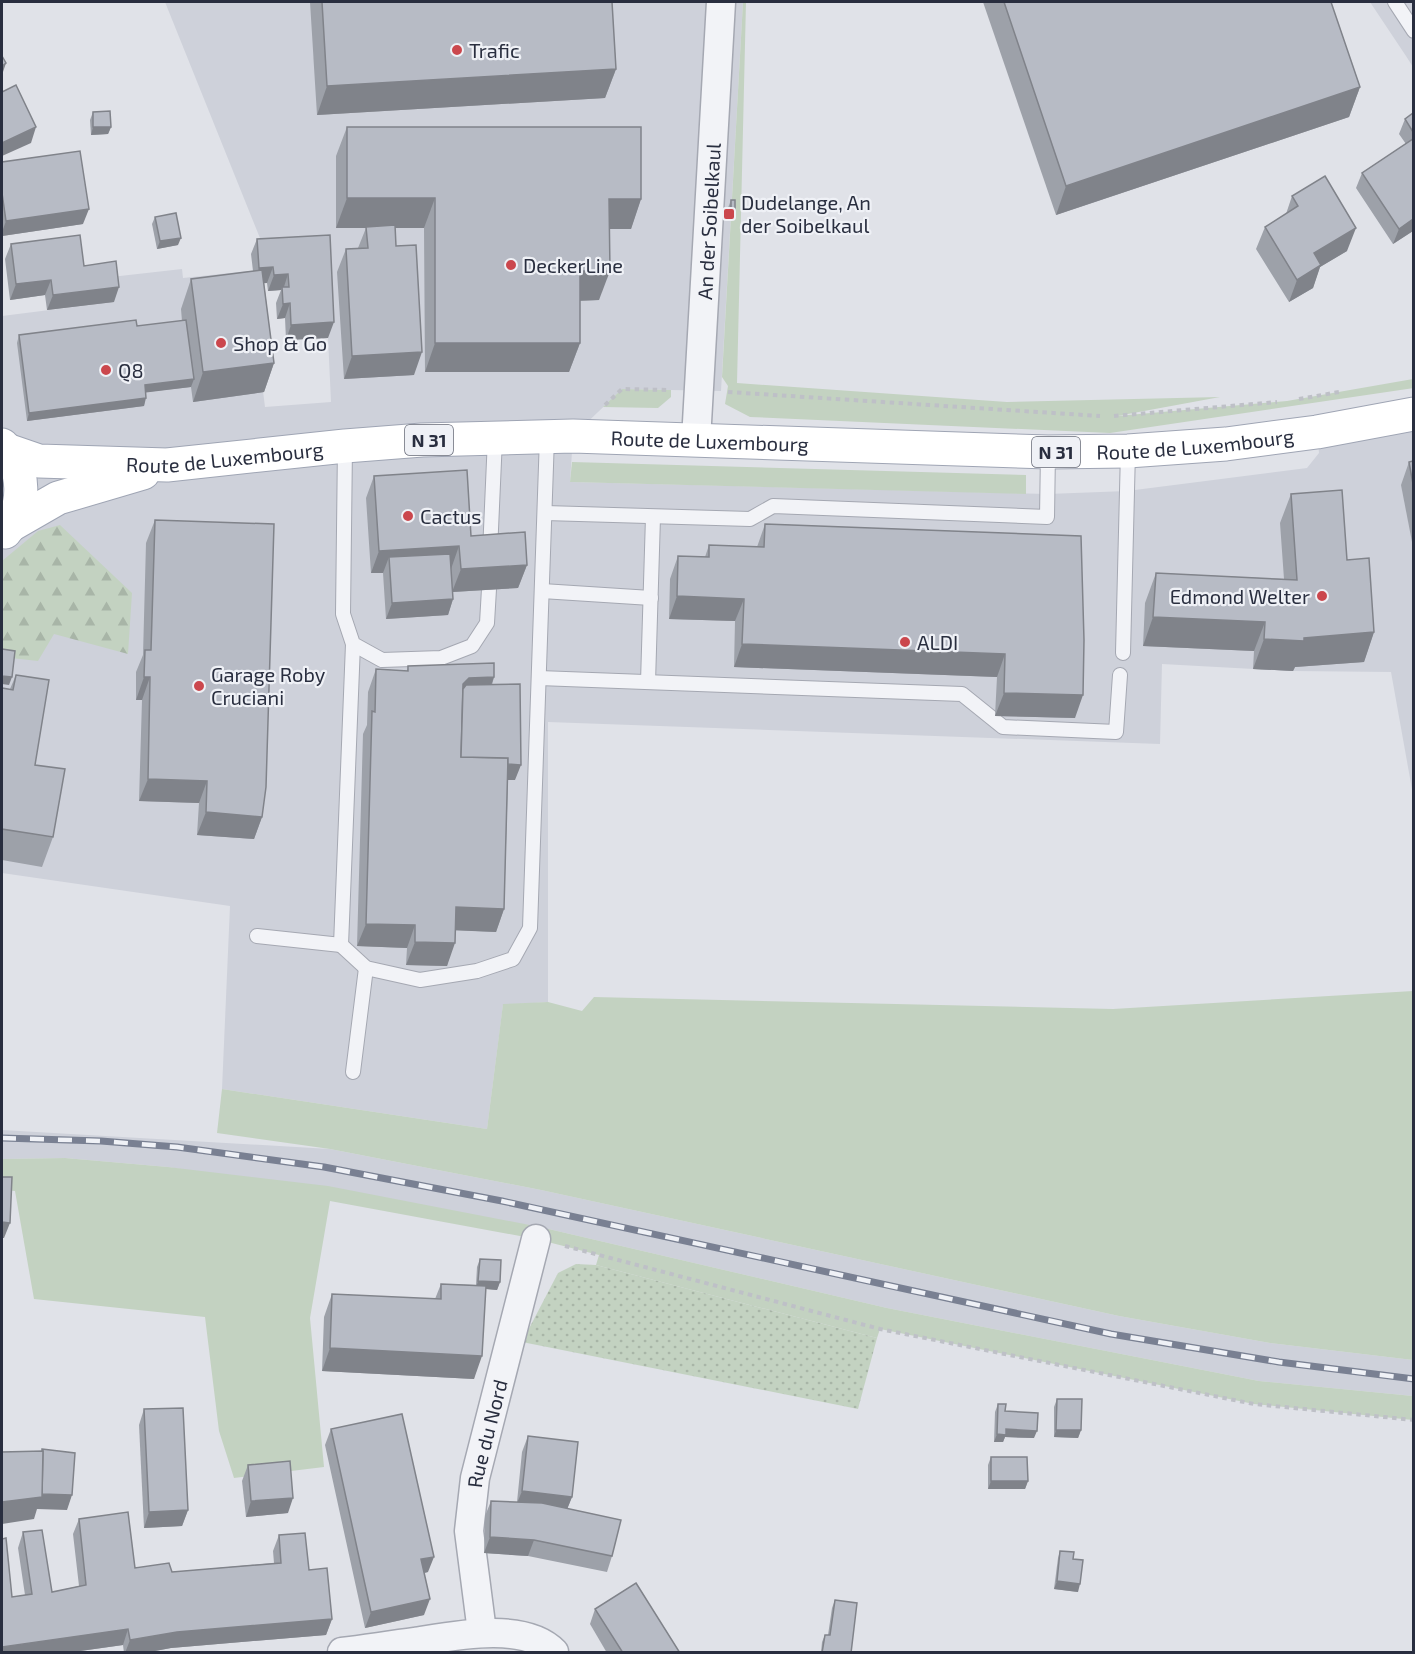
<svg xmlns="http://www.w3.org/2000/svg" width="1415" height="1654" font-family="'Exo 2',sans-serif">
  <defs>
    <pattern id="forest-firs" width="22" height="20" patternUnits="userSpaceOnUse" patternTransform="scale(1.5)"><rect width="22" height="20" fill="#c3d2c1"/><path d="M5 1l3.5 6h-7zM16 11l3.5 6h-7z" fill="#a8b5a7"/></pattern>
    <pattern id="garden-dots" width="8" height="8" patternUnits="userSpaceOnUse" patternTransform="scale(1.5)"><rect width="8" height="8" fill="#c3d2c1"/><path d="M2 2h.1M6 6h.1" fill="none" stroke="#a8b5a7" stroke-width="1.8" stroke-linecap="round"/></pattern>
  </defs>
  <rect width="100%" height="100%" fill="#e0e2e8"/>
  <!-- built -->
  <g fill="#ced1da">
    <polygon points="165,2 743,2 721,391 622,389 573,436 570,482 1048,494 1127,491 1307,468 1319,453 1317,432 1413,414 1413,795 1391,672 1293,671 1162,664 1160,744 548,722 548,1002 503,1005 487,1129 222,1089 230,906 2,873 2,537 11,525 2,445 2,316 113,302 111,277 182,269 183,278 248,271 265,407 331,402 324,251 266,253"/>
    <polygon points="1370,2 1413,2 1413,67 1406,56"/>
    <polygon points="2,1130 330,1149 541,1190 1119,1316 1270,1343 1413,1360 1413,1396 1259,1381 887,1308 540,1227 168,1167 65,1158 2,1159"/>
  </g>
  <!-- green -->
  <g fill="#c3d2c1">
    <polygon points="743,2 746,2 737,383 1007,402 1220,397 1117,416 1287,401 1413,379 1414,388 1110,433 750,417 725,404 728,386 722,377"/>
    <polygon points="622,389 671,390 671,397 658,408 603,407"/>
    <polygon points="572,462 1026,475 1026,494 570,482"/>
    <polygon points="1413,991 1413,1360 1270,1343 1119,1316 541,1190 330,1149 217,1133 222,1089 487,1129 503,1004 548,1002 582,1011 594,997 1113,1009"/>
    <polygon points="65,1158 168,1167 328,1186 540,1227 887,1308 1259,1381 1413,1396 1413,1420 1254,1404 880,1329 877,1338 596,1265 599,1255 536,1239 330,1201 310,1318 324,1467 234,1478 219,1431 205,1317 34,1299 15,1191 2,1190 2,1159"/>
  </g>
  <!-- forest -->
  <polygon fill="url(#forest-firs)" points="60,525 132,593 128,654 54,634 38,661 2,657 2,561 38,531"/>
  <!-- garden -->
  <polygon fill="url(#garden-dots)" points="576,1264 596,1265 877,1338 858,1409 522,1342 558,1273"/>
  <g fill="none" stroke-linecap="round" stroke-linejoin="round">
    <!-- service casing -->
    <g stroke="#a5a8b2" stroke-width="16">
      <g id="service">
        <polyline points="1395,2 1414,31"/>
        <polyline points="345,446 343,614 353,644 382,660 441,658 472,646 487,623 489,589"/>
        <polyline points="545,513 750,519 773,506 1047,517 1048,452"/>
        <polyline points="490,552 495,438"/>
        <polyline points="542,591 651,598"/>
        <polyline points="1123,653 1128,451"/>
        <polyline points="539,678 962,694 1003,727 1116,732 1120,675"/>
        <polyline points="648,682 653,517"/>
        <polyline points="257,936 341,945 353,644"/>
        <polyline points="341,945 366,968 420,980 477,971 513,959 530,928 547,437"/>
        <polyline points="353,1072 366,968"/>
      </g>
    </g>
    <!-- minor casing -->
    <g stroke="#a5a8b2" stroke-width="31">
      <g id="minor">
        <path id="s1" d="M696,440l25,-438"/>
        <path id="s2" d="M482,1632l-13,-101 6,-53 61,-239"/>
        <path d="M342,1652c24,-3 49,-7 73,-10 38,-6 109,-21 139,10"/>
      </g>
    </g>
    <!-- primary casing -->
    <g stroke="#9fa5b4" stroke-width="35">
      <g id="primary">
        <path d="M2,445c24,23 25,62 3,87"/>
        <path id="s3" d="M7,450l32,11 128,4 178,-19 77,-6 151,-4 475,16 80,-1 98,-7 91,-12 97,-18"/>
        <polyline points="11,525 58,498 143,473"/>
      </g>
    </g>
    <!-- path -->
    <g stroke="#bec0c7" stroke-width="4" stroke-dasharray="4.5 4.5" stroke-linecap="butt">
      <polyline points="728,392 1100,416"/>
      <polyline points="1299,399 1339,392"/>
      <polyline points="605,405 622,389 669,390"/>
      <polyline points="1114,416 1277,402"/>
      <polyline points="565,1246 880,1329 1254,1404 1414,1420"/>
    </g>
    <!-- service -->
    <use href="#service" stroke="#f2f3f7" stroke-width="14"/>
    <!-- minor -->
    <use href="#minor" stroke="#f2f3f7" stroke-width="28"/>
    <!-- primary -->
    <use href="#primary" stroke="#fff" stroke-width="33"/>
    <!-- rail casing -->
    <g stroke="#798092" stroke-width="7">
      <polyline id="rail" points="2,1138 101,1141 177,1147 324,1167 502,1201 1111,1334 1279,1362 1414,1379"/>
    </g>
    <!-- rail -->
    <use href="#rail" stroke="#eff1f6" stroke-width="4.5" stroke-dasharray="14" stroke-linecap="butt"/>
  </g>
  <!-- wall -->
  <g fill="#9da1a9">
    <polygon points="310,2 612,2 616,69 605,98 317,115"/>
    <polygon points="983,2 1331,2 1360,87 1349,117 1056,215"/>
    <polygon points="93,112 111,127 108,134 91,135 90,120"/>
    <polygon points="1413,113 1413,231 1393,244 1356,188 1362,173 1406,144 1399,134 1405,119"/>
    <polygon points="347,127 641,199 631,229 609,229 599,300 580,301 580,343 569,372 425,372 424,228 395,228 396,246 414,375 344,379 337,272 346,249 358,248 366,228 336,228 336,156"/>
    <polygon points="2,162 83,224 2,236"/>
    <polygon points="1292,196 1347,251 1320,267 1313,288 1289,302 1256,249 1265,227 1286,214"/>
    <polygon points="731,200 735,213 732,221 728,221 728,208"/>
    <polygon points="155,217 178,245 157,249 152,224"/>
    <polygon points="330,235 328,338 286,340 285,318 277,319 276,303 281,290 268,291 267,283 264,283 274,363 264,392 193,402 191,387 146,392 144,406 27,421 17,343 19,335 137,326 182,321 181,309 191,279 253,271 251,254 257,239"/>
    <polygon points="11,244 84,266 114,302 47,310 45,295 10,300 5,259"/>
    <polygon points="1413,461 1413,547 1401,485 1409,462"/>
    <polygon points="374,476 471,536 527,565 518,588 453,592 453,599 448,615 386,619 383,573 371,573 366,498"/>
    <polygon points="1291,494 1347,560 1374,632 1364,662 1295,667 1293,671 1253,669 1254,651 1143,646 1145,603 1156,573 1284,579 1280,523"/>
    <polygon points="155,520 262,817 254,839 197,835 199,803 139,801 142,700 136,700 136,672 143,655 146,543"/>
    <polygon points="765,524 1081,536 1075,718 995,716 997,677 734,667 735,621 669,619 670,579 678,556 705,557 709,545 757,547"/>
    <polygon points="408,666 494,677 492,685 515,780 508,780 504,909 496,932 455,930 447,966 406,965 407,948 357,946 363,734 367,725 368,692 376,669 407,671"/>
    <polygon points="16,675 35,765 53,837 42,867 2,860 2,688 10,689"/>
    <polygon points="480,1259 500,1282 497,1290 486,1289 474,1379 322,1371 324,1317 332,1294 435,1299 441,1284 476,1285 477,1267"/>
    <polygon points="1057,1399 1081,1430 1078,1438 1054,1437 1054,1407"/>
    <polygon points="998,1404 1005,1411 1034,1438 1005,1437 1003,1442 994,1442 995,1412"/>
    <polygon points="144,1409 188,1510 182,1526 144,1528 139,1425"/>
    <polygon points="331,1429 428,1572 424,1573 424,1615 365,1628 325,1445"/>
    <polygon points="528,1436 572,1497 567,1509 612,1556 607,1572 528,1556 484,1553 485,1516 491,1501 517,1502 522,1452"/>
    <polygon points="991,1457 1028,1481 1025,1489 988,1489 988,1465"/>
    <polygon points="248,1465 288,1513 246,1517 242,1481"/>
    <polygon points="79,1519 135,1568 172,1572 274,1563 273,1551 279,1535 309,1570 332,1619 326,1635 171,1648 144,1653 124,1653 123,1645 66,1653 2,1653 12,1597 25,1595 18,1548 23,1532 52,1592 79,1586 73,1534"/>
    <polygon points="1060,1551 1073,1559 1078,1592 1054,1589 1058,1558"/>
    <polygon points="835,1600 851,1653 821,1653 822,1642 825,1635 828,1635 832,1608"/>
    <polygon points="595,1609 680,1653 607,1653 590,1624"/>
  </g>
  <!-- shaded-wall -->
  <g fill="#80838a">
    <polygon points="6,63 2,75 2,66"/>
    <polygon points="616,69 605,98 317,115 327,86"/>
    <polygon points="1360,87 1349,117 1056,215 1066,186"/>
    <polygon points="36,127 31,143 2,156 2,143"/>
    <polygon points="93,127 111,127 108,134 91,135"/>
    <polygon points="347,198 435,198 424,228 336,228"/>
    <polygon points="609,199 641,199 631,229 598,229"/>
    <polygon points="89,209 83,224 2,236 2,232 6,221"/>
    <polygon points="731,213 735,213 732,221 728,221"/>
    <polygon points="1413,219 1413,231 1393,244 1399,229"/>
    <polygon points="1356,228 1347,251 1320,267 1313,288 1289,302 1297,280 1314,253"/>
    <polygon points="181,238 178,245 157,249 160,241"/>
    <polygon points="273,267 267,283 253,284 259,268"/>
    <polygon points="580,271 610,271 599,300 569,301"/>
    <polygon points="288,274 283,290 282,287 281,290 268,291 274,275"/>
    <polygon points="51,280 45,295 10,300 16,284"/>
    <polygon points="119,287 114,302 47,310 53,295"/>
    <polygon points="290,303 285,318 277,319 283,304"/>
    <polygon points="334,322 328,338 286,340 291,325"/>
    <polygon points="435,343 580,343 569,372 425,372"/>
    <polygon points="422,352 414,375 344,379 352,356"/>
    <polygon points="274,363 264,392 193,402 203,372"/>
    <polygon points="194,379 191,387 142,393 145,385"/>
    <polygon points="146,398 144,406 27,421 29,413"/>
    <polygon points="459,546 451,569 389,557 383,573 371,573 379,551"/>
    <polygon points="527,565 518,588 452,592 461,569"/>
    <polygon points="677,596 744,599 735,621 669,619"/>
    <polygon points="453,599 448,615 386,619 392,603"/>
    <polygon points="1153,617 1265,622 1254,651 1143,646"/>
    <polygon points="1374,632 1364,662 1295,667 1293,671 1253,669 1264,639 1304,638"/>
    <polygon points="742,644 1005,654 997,677 734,667"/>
    <polygon points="2,676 12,677 9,685 2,684"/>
    <polygon points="144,677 150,677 142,700 136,700"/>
    <polygon points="494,677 486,700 460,692 463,684 469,678"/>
    <polygon points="1004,693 1083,695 1075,718 995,716"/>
    <polygon points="458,764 521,765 515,780 452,779"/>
    <polygon points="148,779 207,781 199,803 139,801"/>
    <polygon points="206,812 262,817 254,839 197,835"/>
    <polygon points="456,907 504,909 496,932 448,930"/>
    <polygon points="366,924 415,925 407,948 357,946"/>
    <polygon points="415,942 455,943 447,966 406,965"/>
    <polygon points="2,1222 10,1223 4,1238 2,1238"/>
    <polygon points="478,1281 500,1282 497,1290 476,1288"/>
    <polygon points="330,1348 482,1356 474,1379 322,1371"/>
    <polygon points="1006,1429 1037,1431 1034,1438 1005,1437 1003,1442 994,1442 997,1434"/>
    <polygon points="1056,1430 1081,1430 1078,1438 1054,1437"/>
    <polygon points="991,1481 1028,1481 1025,1489 988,1489"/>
    <polygon points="522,1491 572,1497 566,1512 516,1506"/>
    <polygon points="39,1494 72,1495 67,1510 37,1509 34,1519 2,1524 2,1502"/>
    <polygon points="293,1498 288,1513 246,1517 251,1501"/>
    <polygon points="188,1510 182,1526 144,1528 149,1512"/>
    <polygon points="490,1537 534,1540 528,1556 484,1553"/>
    <polygon points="434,1557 428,1572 415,1575 421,1559"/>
    <polygon points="1057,1581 1080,1584 1078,1592 1054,1589"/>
    <polygon points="430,1599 424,1615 365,1628 371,1612"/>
    <polygon points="332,1619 326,1635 171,1648 144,1653 125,1653 130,1640 177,1632"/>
    <polygon points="128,1629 123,1645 66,1653 2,1653 2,1647"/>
  </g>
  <!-- building -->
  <g fill="#b7bbc5" stroke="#80838a" stroke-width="1.5">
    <polygon points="322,2 612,2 616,69 327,86"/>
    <polygon points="1004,2 1331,2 1360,87 1066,186"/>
    <polygon points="2,56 6,63 2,66"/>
    <polygon points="16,85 36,127 2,143 2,92"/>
    <polygon points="110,111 111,127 93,127 93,112"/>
    <polygon points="1413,113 1413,132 1405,119"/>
    <polygon points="347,127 641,127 641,199 609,199 610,271 580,271 580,343 435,343 435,198 347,198"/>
    <polygon points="1413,139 1413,219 1399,229 1362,173"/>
    <polygon points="80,151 89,209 6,221 2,193 2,162"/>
    <polygon points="1325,176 1356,228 1314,253 1321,265 1297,280 1265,227 1298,206 1292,196"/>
    <rect x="731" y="200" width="4" height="13"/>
    <polygon points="176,213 181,238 160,241 155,217"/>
    <polygon points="395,225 396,246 416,245 422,352 352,356 346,249 368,248 366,227"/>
    <polygon points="80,235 84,266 116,261 119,287 53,295 51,280 16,284 11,244"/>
    <polygon points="330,235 334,322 291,325 290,303 283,304 282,287 289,287 288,274 274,275 273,267 259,268 257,239"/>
    <polygon points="262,270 274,363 203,372 191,279"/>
    <polygon points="136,320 137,326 186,320 194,379 145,385 146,398 29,413 19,335"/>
    <polygon points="1413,461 1413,484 1409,462"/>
    <polygon points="467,470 471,536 525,532 527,565 461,569 459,546 379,551 374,476"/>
    <polygon points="1342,490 1347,560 1369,558 1374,632 1304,638 1304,641 1264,639 1265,622 1153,617 1156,573 1297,580 1291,494"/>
    <polygon points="155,520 274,524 266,787 262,817 206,812 207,781 148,779 150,677 144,677 145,650 151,650"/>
    <polygon points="765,524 1081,536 1084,640 1083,695 1004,693 1005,654 742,644 744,599 677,596 678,556 709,557 709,545 764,547"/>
    <polygon points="450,554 453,599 392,603 389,557"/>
    <polygon points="2,649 15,651 12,677 2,676"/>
    <polygon points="494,663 494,677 469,678 463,684 461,757 508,758 504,909 456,907 455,943 415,942 415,925 366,924 372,711 375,712 376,669 408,671 408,666"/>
    <polygon points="16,675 49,680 35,765 65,769 53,837 2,829 2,688 13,690"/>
    <polygon points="520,684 521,765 508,764 508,758 461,757 463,689 466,685"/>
    <polygon points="2,1177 12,1177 10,1223 2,1222"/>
    <polygon points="480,1259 501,1260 500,1282 478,1281"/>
    <polygon points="441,1284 486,1286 482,1356 330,1348 332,1294 441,1299"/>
    <polygon points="1057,1399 1082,1399 1081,1430 1056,1430"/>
    <polygon points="998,1404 1006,1404 1005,1411 1038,1413 1037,1431 1006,1429 1006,1435 997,1434"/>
    <polygon points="183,1408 188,1510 149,1512 144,1409"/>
    <polygon points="402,1414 434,1557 421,1559 430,1599 371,1612 331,1429"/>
    <polygon points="528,1436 578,1442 572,1497 522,1491"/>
    <polygon points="42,1449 75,1453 72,1495 42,1494 43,1451 42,1451"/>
    <polygon points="43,1451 42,1497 2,1502 2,1452"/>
    <polygon points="991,1457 1027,1457 1028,1481 991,1481"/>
    <polygon points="290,1461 293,1498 251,1501 248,1465"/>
    <polygon points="491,1501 542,1503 621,1520 612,1556 534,1540 490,1537"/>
    <polygon points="128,1512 135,1568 169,1563 172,1572 281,1563 279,1535 305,1533 309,1570 327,1568 332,1619 177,1632 130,1640 128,1629 2,1647 2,1539 6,1538 12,1597 32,1594 23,1532 42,1530 52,1592 86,1585 79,1519"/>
    <polygon points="1060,1551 1074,1552 1073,1559 1083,1560 1080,1584 1057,1581"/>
    <polygon points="636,1583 680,1653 623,1653 595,1609"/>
    <polygon points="835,1600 857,1603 851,1653 822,1653 825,1635 830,1635"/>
  </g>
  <!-- markers -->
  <g fill="#cb474d" stroke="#eff1f6" stroke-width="2">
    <circle cx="457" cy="50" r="6"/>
    <rect x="723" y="208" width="12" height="12" rx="3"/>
    <circle cx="511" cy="265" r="6"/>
    <circle cx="221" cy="343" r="6"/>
    <circle cx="106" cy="370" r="6"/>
    <circle cx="408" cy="516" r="6"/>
    <circle cx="1322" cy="596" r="6"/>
    <circle cx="905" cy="642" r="6"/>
    <circle cx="199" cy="686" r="6"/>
  </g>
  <g text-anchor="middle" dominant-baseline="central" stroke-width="4.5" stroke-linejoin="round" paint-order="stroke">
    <!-- shield labels -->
    <g fill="#eff1f6" stroke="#646876" stroke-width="1.5">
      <rect x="405" y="425" width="48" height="30" rx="4.5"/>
      <rect x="1032" y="437" width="48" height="30" rx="4.5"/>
    </g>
    <g font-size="18" font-weight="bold" fill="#292e3f">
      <text x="429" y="440">N 31</text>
      <text x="1056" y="452">N 31</text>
    </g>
    <!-- poi labels -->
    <g font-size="20" fill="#292e3f" stroke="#eff1f6" text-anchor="start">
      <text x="469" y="50">Trafic</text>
      <text x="741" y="202">Dudelange, An<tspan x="741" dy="23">der Soibelkaul</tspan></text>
      <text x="523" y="265">DeckerLine</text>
      <text x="233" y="343">Shop &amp; Go</text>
      <text x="118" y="370">Q8</text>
      <text x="420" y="516">Cactus</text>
      <text x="1310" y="596" text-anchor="end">Edmond Welter</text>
      <text x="917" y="642">ALDI</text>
      <text x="211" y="674">Garage Roby<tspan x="211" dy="23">Cruciani</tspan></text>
    </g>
    <!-- street labels -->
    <g font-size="20" fill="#292e3f" stroke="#eff1f6">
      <text stroke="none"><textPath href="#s1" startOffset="219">An der Soibelkaul</textPath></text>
      <text stroke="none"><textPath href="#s3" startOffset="706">Route de Luxembourg</textPath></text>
      <text stroke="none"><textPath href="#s3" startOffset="1192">Route de Luxembourg</textPath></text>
      <text stroke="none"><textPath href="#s3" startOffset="220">Route de Luxembourg</textPath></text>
      <text stroke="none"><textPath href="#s2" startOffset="201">Rue du Nord</textPath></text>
    </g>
  </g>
  <!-- border -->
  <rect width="1415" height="1654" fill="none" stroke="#292e3f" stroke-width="6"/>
</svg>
